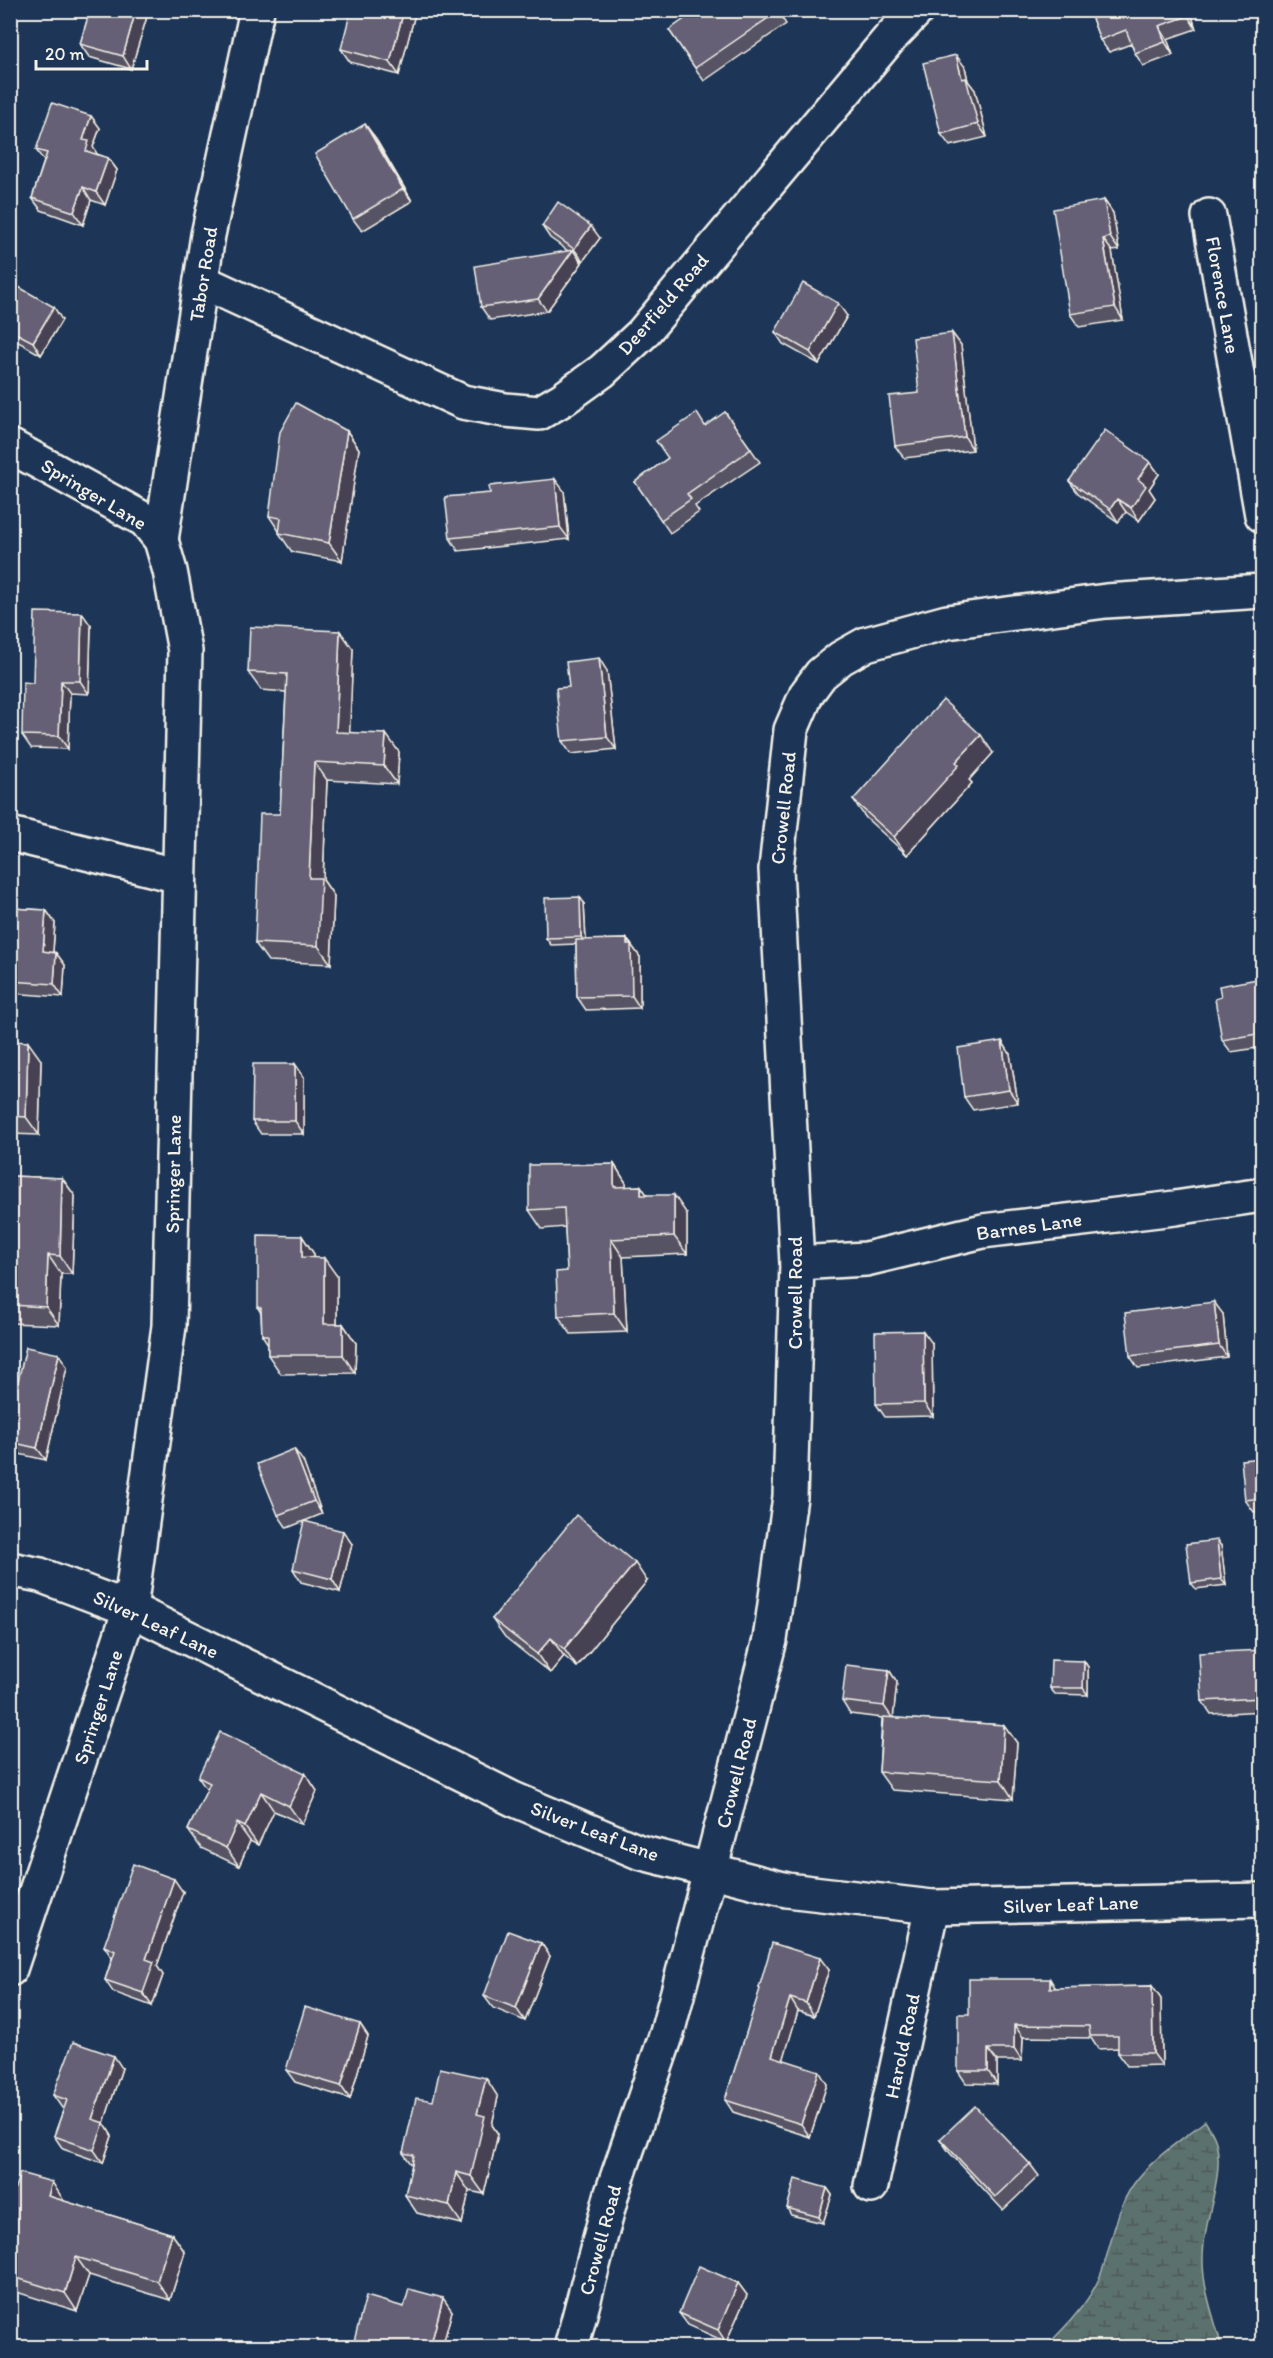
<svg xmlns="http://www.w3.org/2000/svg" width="1273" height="2358" font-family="Itim,sans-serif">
  <defs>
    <pattern id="wetland-marsh" width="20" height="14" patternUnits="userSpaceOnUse" patternTransform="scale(1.5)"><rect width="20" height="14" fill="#5a716d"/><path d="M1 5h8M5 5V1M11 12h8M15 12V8" fill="none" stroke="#515a58"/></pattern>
  </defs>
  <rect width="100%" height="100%" fill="#1d3557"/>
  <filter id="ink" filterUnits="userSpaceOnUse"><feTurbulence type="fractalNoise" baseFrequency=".0167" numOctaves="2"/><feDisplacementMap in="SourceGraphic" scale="12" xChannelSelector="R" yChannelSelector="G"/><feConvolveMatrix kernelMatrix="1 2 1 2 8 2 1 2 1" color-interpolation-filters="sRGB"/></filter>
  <g filter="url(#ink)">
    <!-- wetland -->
    <path fill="url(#wetland-marsh)" stroke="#a7b1aa" stroke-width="1.5" d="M1205,2121c4,6 9,14 11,21 9,35 -13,77 -13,115 -1,30 11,61 19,90h-177c20,-19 48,-49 57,-76 10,-28 14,-62 31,-86 18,-26 48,-45 72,-64z"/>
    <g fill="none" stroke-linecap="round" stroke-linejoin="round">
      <!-- minor casing -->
      <g stroke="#f4f1e8" stroke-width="38">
        <g id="minor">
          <polyline points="1209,216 1262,515"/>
          <polyline points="201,281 463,402 505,410 539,413 563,399 602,371 642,334 890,38 917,10"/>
          <polyline points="10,446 145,520 161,540 170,571 185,651 169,1326 130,1609 10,1969"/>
          <polyline points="161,540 208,235 257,10"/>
          <polyline points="10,834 179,876"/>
          <polyline points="797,1263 866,1259 983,1231 1175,1208 1262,1195"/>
          <polyline points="871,2186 932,1907"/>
          <polyline points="571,2348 612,2193 667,2033 710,1871 770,1640 790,1497 797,1263 776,869 791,730 807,693 821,674 841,658 866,644 947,622 1106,601 1262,591"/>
        </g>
      </g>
      <!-- tertiary casing -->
      <g stroke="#f4f1e8" stroke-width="38">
        <polyline id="tertiary" points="10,1569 40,1575 130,1609 513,1799 639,1852 787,1890 932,1907 1262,1900"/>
      </g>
      <!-- minor -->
      <use href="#minor" stroke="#1d3557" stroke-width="33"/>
      <!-- tertiary -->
      <use href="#tertiary" stroke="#1d3557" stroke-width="33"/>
    </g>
    <!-- wall -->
    <g fill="#575365" stroke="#f4f1e8" stroke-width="1.5">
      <polygon points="68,10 149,10 131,69 89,57 80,44 88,17"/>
      <polygon points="416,10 399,75 350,62 341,49"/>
      <polygon points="777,10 786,24 704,81 669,30"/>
      <polygon points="1089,10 1190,10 1196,29 1167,39 1173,55 1143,66 1135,53 1131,44 1109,52 1100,40"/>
      <polygon points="965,67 968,81 975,90 987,137 950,146 941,134"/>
      <polygon points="91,116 100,128 93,147 97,154 108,158 117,170 105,205 91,200 83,225 41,210 32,198 44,161 36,150"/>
      <polygon points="374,136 412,201 362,231 353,219"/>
      <polygon points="1104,200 1113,213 1119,250 1112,251 1123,320 1079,327 1070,314"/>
      <polygon points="542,226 600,238 583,261 579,258 582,263 547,311 490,320 481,307 568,251 550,238"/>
      <polygon points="10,282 62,320 41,355 10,337"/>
      <polygon points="847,316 819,364 783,344 775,332"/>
      <polygon points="952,333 961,345 973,450 904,458 895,446 919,393"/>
      <polygon points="725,412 760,462 695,506 699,512 670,533 635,482 668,458"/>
      <polygon points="347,431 359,449 342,561 292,552 279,533 279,531 269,516"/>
      <polygon points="1150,462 1159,474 1149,489 1155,498 1139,521 1126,512 1118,522 1078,493 1069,481"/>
      <polygon points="564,491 569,539 458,551 450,538 490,493"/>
      <polygon points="91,626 89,694 70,693 68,749 31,748 22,735"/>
      <polygon points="353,649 349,732 399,752 397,784 327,780 323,880 334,896 331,964 268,961 255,943 280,814 286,692 261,690 248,672"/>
      <polygon points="607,671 616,749 571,754 562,741 569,687"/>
      <polygon points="993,753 969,780 972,783 907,855 866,818 853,800"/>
      <polygon points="584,903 586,940 627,939 640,957 640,1008 586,1010 577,997 576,944 551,945 546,938"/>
      <polygon points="10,908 46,910 55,923 53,952 56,953 65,965 63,997 10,993"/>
      <polygon points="1263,978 1263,1047 1231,1052 1222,1040 1221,997"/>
      <polygon points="10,1041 41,1060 39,1135 10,1134"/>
      <polygon points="1002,1041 1010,1054 1018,1103 973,1110 964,1097"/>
      <polygon points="295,1064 304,1077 304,1134 261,1134 252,1121"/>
      <polygon points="614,1164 626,1183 626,1187 641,1186 647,1195 687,1214 687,1254 623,1257 627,1332 571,1334 558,1316 567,1271 565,1227 542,1229 529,1210"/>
      <polygon points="10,1176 62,1178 75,1196 72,1274 61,1274 59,1325 10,1323"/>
      <polygon points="302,1236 314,1254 314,1258 337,1276 337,1324 343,1324 356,1343 355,1373 281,1374 268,1355 268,1344 262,1335 261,1313 258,1308"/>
      <polygon points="1223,1314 1227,1357 1138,1368 1130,1356"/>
      <polygon points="932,1343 933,1416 885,1417 876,1404"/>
      <polygon points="67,1367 46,1460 10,1452 10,1393 15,1394"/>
      <polygon points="1263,1458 1263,1511 1254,1512 1245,1500"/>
      <polygon points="303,1461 322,1514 287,1528 278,1515"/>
      <polygon points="352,1544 340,1592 301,1582 293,1569"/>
      <polygon points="1221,1546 1226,1585 1196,1589 1191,1583"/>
      <polygon points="647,1581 577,1667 564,1656 550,1673 505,1637 492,1619"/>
      <polygon points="1263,1650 1263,1711 1211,1714 1202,1701"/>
      <polygon points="1084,1661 1088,1667 1088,1695 1055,1694 1050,1688"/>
      <polygon points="889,1670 897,1682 893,1718 1004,1725 1017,1743 1013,1799 892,1790 879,1772 882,1718 850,1714 842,1701"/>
      <polygon points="305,1773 317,1791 302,1824 274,1811 258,1845 250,1841 239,1866 201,1848 188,1830 207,1790 198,1777"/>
      <polygon points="183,1892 157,1966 163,1975 152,2006 113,1992 105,1980 112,1958 104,1946"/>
      <polygon points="541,1943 550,1956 525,2021 493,2008 484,1996"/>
      <polygon points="829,1970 814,2016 798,2011 783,2060 827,2084 810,2137 733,2112 725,2100 760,1990 759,1988"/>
      <polygon points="1152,1986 1161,1999 1162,2065 1127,2066 1118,2053 1118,2048 1098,2049 1091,2038 1023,2037 1022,2061 997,2061 997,2084 966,2083 958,2071 969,2014 1056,1988"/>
      <polygon points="360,2024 368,2036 350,2099 295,2082 286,2070"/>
      <polygon points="122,2068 104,2123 112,2136 103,2163 63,2149 54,2136 64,2108 62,2108 53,2095"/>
      <polygon points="498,2097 492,2125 498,2134 484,2194 469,2191 462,2224 417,2213 405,2195 412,2165 403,2153 433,2101"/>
      <polygon points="940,2139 1030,2164 1039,2176 1003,2210 949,2152"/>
      <polygon points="827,2188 832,2195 823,2223 791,2215 787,2208"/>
      <polygon points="64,2201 172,2234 185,2252 170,2300 89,2275 77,2311 10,2290 10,2202"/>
      <polygon points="738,2283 747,2295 726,2342 688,2325 679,2313"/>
      <polygon points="404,2307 452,2311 442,2348 359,2348 354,2341"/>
    </g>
    <!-- shaded-wall -->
    <g fill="#474352" stroke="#f4f1e8" stroke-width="1.5">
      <polygon points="10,10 16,10 10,28"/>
      <polygon points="136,10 149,10 131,69 123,56"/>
      <polygon points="404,10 416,10 399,75 390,62"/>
      <polygon points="1185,10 1190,10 1196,29 1188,16"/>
      <polygon points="1159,26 1167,39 1173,55 1165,42"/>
      <polygon points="956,55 965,67 968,81 975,90 987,137 978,124 962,79"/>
      <polygon points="91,116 100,128 93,147 97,154 94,163 86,151 83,140"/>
      <polygon points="365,124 374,136 412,201 403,189"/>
      <polygon points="108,158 117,170 105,205 96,192"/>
      <polygon points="83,187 91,200 83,225 74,212"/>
      <polygon points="1104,200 1113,213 1119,250 1110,237"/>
      <polygon points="591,226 600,238 583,261 574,249"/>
      <polygon points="1103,239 1112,251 1123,320 1115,307"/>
      <polygon points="573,250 582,263 547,311 538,299"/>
      <polygon points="838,303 847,316 819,364 810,352"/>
      <polygon points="54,307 62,320 41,355 33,342"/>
      <polygon points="952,333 961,345 973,450 965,437"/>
      <polygon points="347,431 359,449 342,561 329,543"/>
      <polygon points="1150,462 1159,474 1149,489 1155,498 1139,521 1131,508 1138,479"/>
      <polygon points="555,479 564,491 569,539 560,527"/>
      <polygon points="1117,499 1126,512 1118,522 1110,509"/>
      <polygon points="82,613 91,626 89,694 80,681"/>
      <polygon points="340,631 353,649 349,750 336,732"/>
      <polygon points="599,658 607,671 616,749 607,737"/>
      <polygon points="61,681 70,693 68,749 59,736"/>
      <polygon points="386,734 399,752 397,784 384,766"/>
      <polygon points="981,735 993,753 969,780 972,783 907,855 894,837 956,762"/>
      <polygon points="314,762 327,780 323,880 334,896 331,964 318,946 309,878"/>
      <polygon points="580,897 584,903 586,943 581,937"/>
      <polygon points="46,910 55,923 52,964 43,951"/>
      <polygon points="627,939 640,957 640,1008 632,996"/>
      <polygon points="56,953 65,965 63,997 54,984"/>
      <polygon points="1002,1041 1010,1054 1018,1103 1009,1090"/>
      <polygon points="28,1042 41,1060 39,1135 26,1117"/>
      <polygon points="295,1064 304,1077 304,1134 295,1121"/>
      <polygon points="614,1164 626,1183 627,1205 614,1187"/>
      <polygon points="62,1178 75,1196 72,1274 60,1256"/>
      <polygon points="641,1186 654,1205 641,1195"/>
      <polygon points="674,1195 687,1214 687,1254 674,1236"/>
      <polygon points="302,1236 314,1254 314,1276 302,1257"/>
      <polygon points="611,1239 623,1257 627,1332 614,1313"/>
      <polygon points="48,1255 61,1274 59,1325 46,1307"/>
      <polygon points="324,1258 337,1276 337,1343 324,1324"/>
      <polygon points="1214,1302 1223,1314 1227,1357 1219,1345"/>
      <polygon points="343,1324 356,1343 355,1373 343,1355"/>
      <polygon points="923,1331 932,1343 933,1416 924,1403"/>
      <polygon points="59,1354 67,1367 46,1460 37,1448"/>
      <polygon points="294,1449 303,1461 322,1514 314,1501"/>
      <polygon points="343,1531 352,1544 340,1592 332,1579"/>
      <polygon points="1217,1540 1221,1546 1226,1585 1221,1579"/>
      <polygon points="635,1563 647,1581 577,1667 564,1649"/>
      <polygon points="551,1638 564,1656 550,1673 537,1654"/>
      <polygon points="1084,1661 1088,1667 1088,1695 1083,1688"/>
      <polygon points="889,1670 897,1682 893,1719 884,1706"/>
      <polygon points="1004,1725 1017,1743 1013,1799 1001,1780"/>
      <polygon points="305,1773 317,1791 302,1824 289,1806"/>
      <polygon points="261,1792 274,1811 258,1845 245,1827"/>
      <polygon points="237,1823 250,1841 239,1866 226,1848"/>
      <polygon points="174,1879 183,1892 157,1966 163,1975 152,2006 143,1993 146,1959"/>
      <polygon points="541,1943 550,1956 525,2021 516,2008"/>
      <polygon points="820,1958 829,1970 814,2016 806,2003"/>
      <polygon points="1050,1979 1058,1992 1050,1988"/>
      <polygon points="1152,1986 1161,1999 1162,2065 1153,2053"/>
      <polygon points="790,1998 798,2011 781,2068 772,2056"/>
      <polygon points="360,2024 368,2036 350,2099 341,2086"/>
      <polygon points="1014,2025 1023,2037 1022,2061 1014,2049"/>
      <polygon points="988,2049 997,2061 997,2084 988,2071"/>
      <polygon points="114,2056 122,2068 104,2123 112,2136 103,2163 94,2150 92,2119"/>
      <polygon points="819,2071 827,2084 810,2137 801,2124"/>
      <polygon points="486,2078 498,2097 492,2125 498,2134 484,2194 471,2176 477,2114"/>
      <polygon points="456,2172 469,2191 462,2224 449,2205"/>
      <polygon points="52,2182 64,2201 48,2196"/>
      <polygon points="827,2188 832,2195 823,2223 819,2217"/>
      <polygon points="172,2234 185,2252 170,2300 157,2281"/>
      <polygon points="76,2257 89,2275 77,2311 65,2293"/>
      <polygon points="738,2283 747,2295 726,2342 718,2330"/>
      <polygon points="443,2298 452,2311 442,2348 430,2348"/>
    </g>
    <!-- building -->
    <g fill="#656075" stroke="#f4f1e8" stroke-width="1.5">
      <polygon points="90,10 136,10 123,56 80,44"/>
      <polygon points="351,10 404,10 390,62 341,49"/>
      <polygon points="697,10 776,10 777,12 695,68 669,30"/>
      <polygon points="1089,10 1185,10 1188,16 1159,26 1165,42 1135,53 1126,30 1100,40"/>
      <polygon points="956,55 962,79 966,78 978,124 941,134 923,63"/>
      <polygon points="52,103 91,116 83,140 89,141 86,151 108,158 96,192 83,187 74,212 32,198 47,153 36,150"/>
      <polygon points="365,124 403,189 353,219 315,154"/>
      <polygon points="1104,200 1110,237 1103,239 1115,307 1070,314 1053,209"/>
      <polygon points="558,202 591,226 574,249 542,226"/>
      <polygon points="573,250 538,299 481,307 475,266"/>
      <polygon points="10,282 54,307 33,342 10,330"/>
      <polygon points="803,283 838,303 810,352 775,332"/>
      <polygon points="952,333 965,437 895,446 889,396 919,393 913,338"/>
      <polygon points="296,403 347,431 329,543 279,533 281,518 269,516 280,432"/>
      <polygon points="725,412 751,449 687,494 691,499 661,520 635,482 668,458 656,441 697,413 705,426"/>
      <polygon points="1105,430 1150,462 1138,479 1146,486 1131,508 1117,499 1110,509 1069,481"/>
      <polygon points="555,479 560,527 450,538 445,497 490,493 489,486"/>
      <polygon points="35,612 82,613 80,681 61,681 59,736 22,735 23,682 33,683"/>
      <polygon points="250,627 340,631 336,732 386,734 384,766 314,762 309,878 321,878 318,946 255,943 260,814 280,814 287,674 248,672"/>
      <polygon points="599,658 607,737 562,741 556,688 569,687 566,662"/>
      <polygon points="943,700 981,735 956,762 959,765 894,837 853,800"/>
      <polygon points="580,897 581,937 546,938 545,898"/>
      <polygon points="10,908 46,910 43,951 56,953 54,984 10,981"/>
      <polygon points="627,939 627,944 631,944 632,996 577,997 576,940"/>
      <polygon points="1263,978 1263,1033 1222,1040 1215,999 1221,997 1219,986"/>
      <polygon points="10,1041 28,1042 26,1117 10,1116"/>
      <polygon points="1002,1041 1009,1090 964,1097 958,1048"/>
      <polygon points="253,1064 295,1064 295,1121 252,1121"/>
      <polygon points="614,1164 614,1187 641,1186 641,1195 674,1195 674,1236 611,1239 614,1313 558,1316 556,1272 567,1271 564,1208 529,1210 529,1165"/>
      <polygon points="10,1176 62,1178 60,1256 48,1255 46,1307 10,1305"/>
      <polygon points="258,1235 302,1236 302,1257 324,1258 324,1324 343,1324 343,1355 268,1355 268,1335 262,1335 261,1308 258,1308"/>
      <polygon points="1214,1302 1219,1345 1130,1356 1125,1313"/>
      <polygon points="923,1331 924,1403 876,1404 875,1332"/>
      <polygon points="26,1347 59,1354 37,1448 10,1442 10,1393 15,1394"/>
      <polygon points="294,1449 314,1501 278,1515 257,1464"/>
      <polygon points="1263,1458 1263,1498 1245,1500 1241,1460"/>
      <polygon points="576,1515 635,1563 564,1649 551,1638 537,1654 492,1619"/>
      <polygon points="304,1521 343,1531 332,1579 293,1569"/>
      <polygon points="1217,1540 1221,1579 1191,1583 1186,1544"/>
      <polygon points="1263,1650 1263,1698 1202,1701 1199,1653"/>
      <polygon points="1051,1660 1084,1661 1083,1688 1050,1688"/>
      <polygon points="846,1665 889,1670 884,1706 842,1701"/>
      <polygon points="883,1717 1004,1725 1001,1780 879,1772"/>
      <polygon points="220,1732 305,1773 289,1806 261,1792 245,1827 237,1823 226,1848 188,1830 210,1783 198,1777"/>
      <polygon points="133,1864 174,1879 146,1959 154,1962 143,1993 105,1980 115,1951 104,1946"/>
      <polygon points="508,1931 541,1943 516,2008 484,1996"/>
      <polygon points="772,1943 820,1958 806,2003 790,1998 772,2056 819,2071 801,2124 725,2100 760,1989 759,1988"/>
      <polygon points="969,1979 1050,1979 1050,1988 1152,1986 1153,2053 1118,2053 1118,2036 1090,2036 1089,2026 1014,2025 1014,2049 988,2049 988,2071 958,2071 958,2014 969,2014"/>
      <polygon points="305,2007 360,2024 341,2086 286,2070"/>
      <polygon points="73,2042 114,2056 92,2119 104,2123 94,2150 54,2136 67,2100 53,2095"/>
      <polygon points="440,2068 486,2078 477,2114 485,2116 471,2176 456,2172 449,2205 405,2195 414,2155 403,2153 416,2098 433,2101"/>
      <polygon points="975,2106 1030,2164 995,2197 940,2139"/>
      <polygon points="20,2173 52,2182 48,2196 172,2234 157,2281 76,2257 65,2293 10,2276 10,2202"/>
      <polygon points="795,2179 827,2188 819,2217 787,2208"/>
      <polygon points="699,2266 738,2283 718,2330 679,2313"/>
      <polygon points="409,2289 443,2298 430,2348 380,2348 354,2341 366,2296 404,2307"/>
    </g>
  </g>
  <g text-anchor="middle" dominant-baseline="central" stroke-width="5" stroke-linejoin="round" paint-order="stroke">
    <!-- street labels -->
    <g font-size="20" fill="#f4f1e8" stroke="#1d3557">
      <text transform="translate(203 274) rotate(-81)">Tabor Road</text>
      <text transform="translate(1223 295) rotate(80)">Florence Lane</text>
      <text transform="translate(663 304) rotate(-49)">Deerfield Road</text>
      <text transform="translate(94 494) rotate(31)">Springer Lane</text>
      <text transform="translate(783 808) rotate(-84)">Crowell Road</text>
      <text transform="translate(173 1174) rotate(-89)">Springer Lane</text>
      <text transform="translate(1029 1226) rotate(-8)">Barnes Lane</text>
      <text transform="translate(795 1293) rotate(-90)">Crowell Road</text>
      <text transform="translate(156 1624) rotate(25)">Silver Leaf Lane</text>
      <text transform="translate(98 1707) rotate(-72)">Springer Lane</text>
      <text transform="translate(736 1773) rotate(-76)">Crowell Road</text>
      <text transform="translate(595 1831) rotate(21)">Silver Leaf Lane</text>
      <text transform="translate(1071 1904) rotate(-2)">Silver Leaf Lane</text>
      <text transform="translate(902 2046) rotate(-78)">Harold Road</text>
      <text transform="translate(600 2240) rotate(-75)">Crowell Road</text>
    </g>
  </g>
  <!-- margin -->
  <rect width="1273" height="2358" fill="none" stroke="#1d3557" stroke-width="36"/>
  <rect x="18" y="18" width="1237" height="2322" fill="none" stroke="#f4f1e8" stroke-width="2" filter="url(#ink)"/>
  <!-- scale -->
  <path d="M36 60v9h111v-9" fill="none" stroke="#f4f1e8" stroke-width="3"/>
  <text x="45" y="60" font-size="18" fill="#f4f1e8" stroke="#1d3557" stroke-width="4.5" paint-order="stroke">20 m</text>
</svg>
